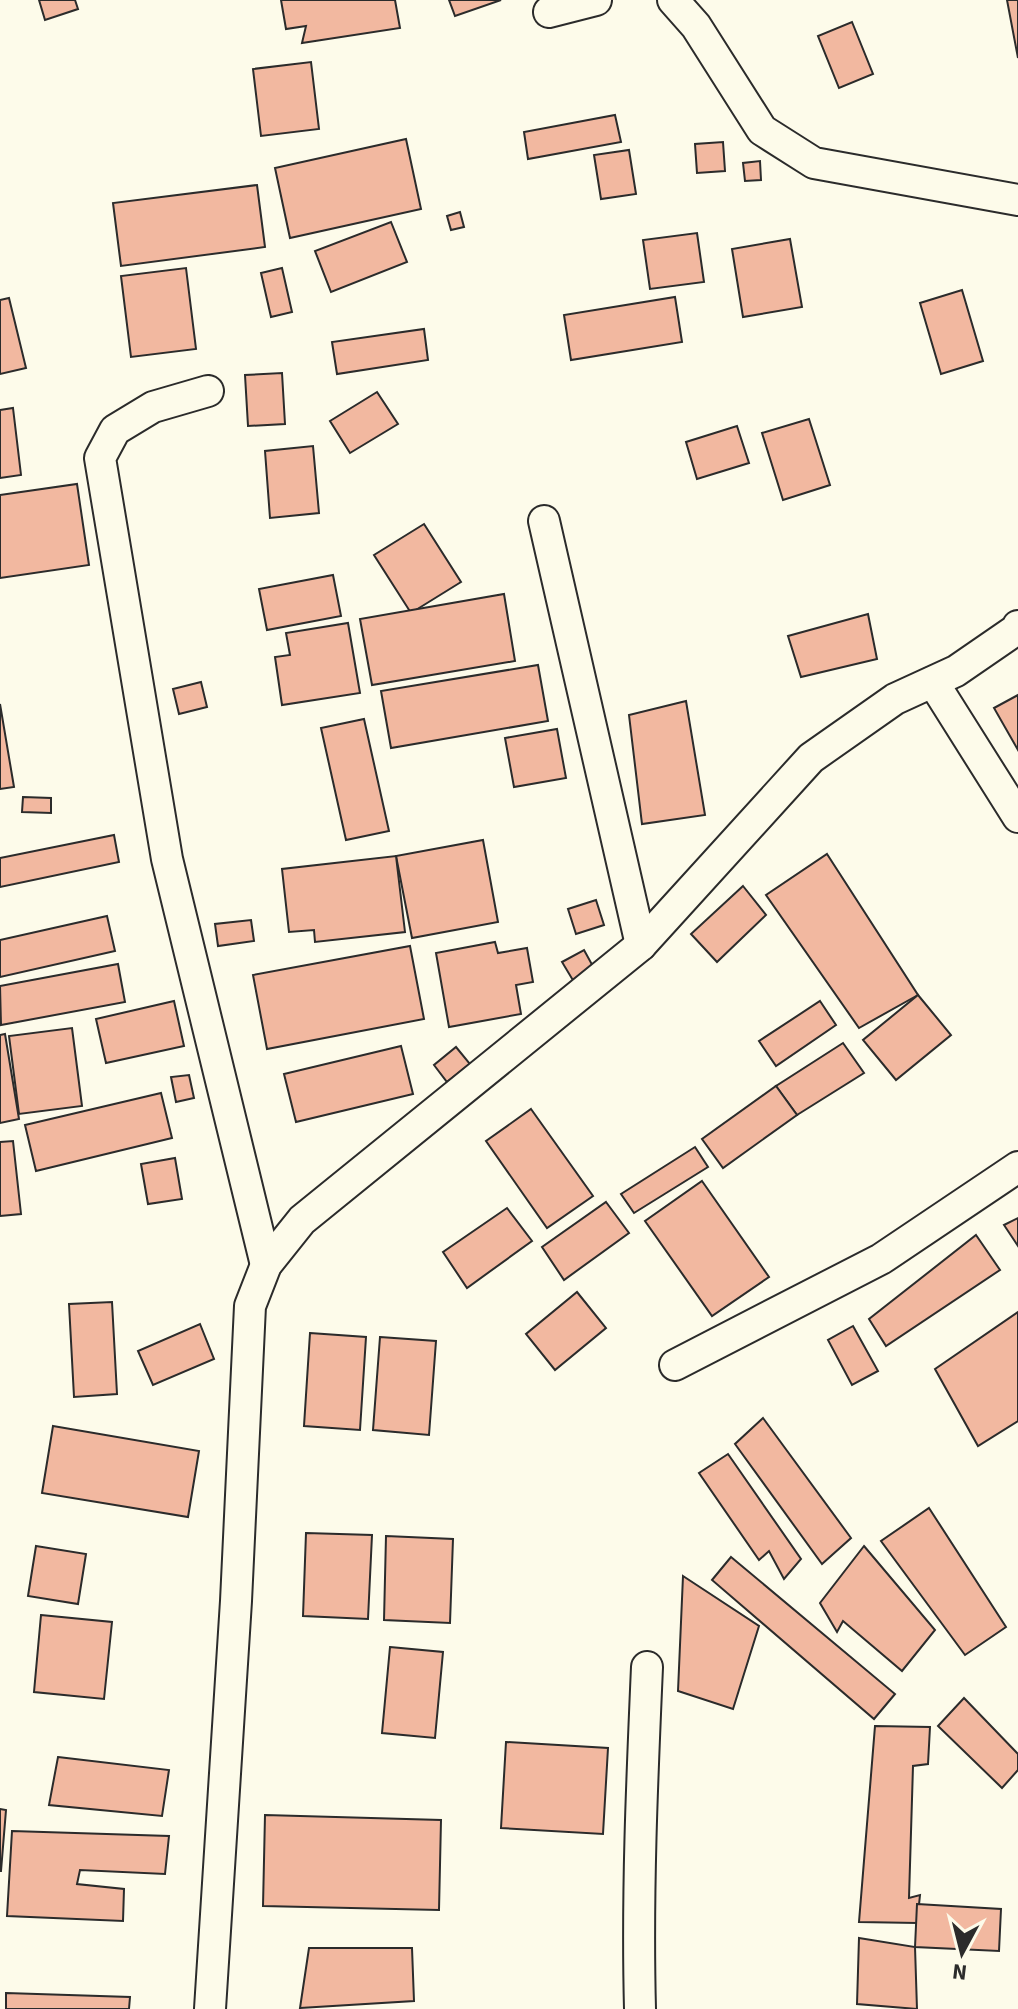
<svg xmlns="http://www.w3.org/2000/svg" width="1018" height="2009" font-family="'Source Sans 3',sans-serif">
  <rect width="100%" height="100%" fill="#fdfbea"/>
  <!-- building -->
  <g fill="#f2b8a0" stroke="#2b2b2b" stroke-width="2">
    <polygon points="39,0 75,0 78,9 45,20"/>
    <polygon points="281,0 395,0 400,28 302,43 306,26 286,29"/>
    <polygon points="449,0 501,0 455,16"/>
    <polygon points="1007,0 1018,0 1018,58"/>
    <polygon points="852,22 873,74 839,88 818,36"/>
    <polygon points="311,62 319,129 261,136 253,69"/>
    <polygon points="615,115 621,142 528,159 524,132"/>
    <polygon points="406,139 421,209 290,238 275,168"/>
    <polygon points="723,142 725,171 697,173 695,144"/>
    <polygon points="629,150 636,194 601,199 594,155"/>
    <polygon points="760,161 761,180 745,181 743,163"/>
    <polygon points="257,185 265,247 121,266 113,203"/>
    <polygon points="460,212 464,227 451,230 447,216"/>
    <polygon points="391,222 407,262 331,292 315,251"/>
    <polygon points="697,233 704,282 650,289 643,240"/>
    <polygon points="790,239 802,307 743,317 732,249"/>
    <polygon points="186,268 196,349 131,357 121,276"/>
    <polygon points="282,268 292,312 271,317 261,273"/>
    <polygon points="962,290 983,361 941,374 920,303"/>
    <polygon points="675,297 682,342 571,360 564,315"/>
    <polygon points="9,298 26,368 0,374 0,300"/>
    <polygon points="424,329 428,360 337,374 332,342"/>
    <polygon points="282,373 285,424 248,426 245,375"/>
    <polygon points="377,392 398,424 350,453 330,421"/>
    <polygon points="13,408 21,475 0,478 0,410"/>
    <polygon points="809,419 830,485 783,500 762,433"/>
    <polygon points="737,426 749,463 697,479 686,442"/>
    <polygon points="313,446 319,513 270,518 265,451"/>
    <polygon points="77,484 89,565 0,578 0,495"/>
    <polygon points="424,524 461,582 411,613 374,555"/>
    <polygon points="333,575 341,616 267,630 259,589"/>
    <polygon points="504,594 515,661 372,685 360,619"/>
    <polygon points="868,614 877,659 801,677 788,636"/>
    <polygon points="348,623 360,693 282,705 275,657 290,655 286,633"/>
    <polygon points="538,665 548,721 391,748 381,691"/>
    <polygon points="201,682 207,707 179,714 173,689"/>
    <polygon points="1018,695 1018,750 994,708"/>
    <polygon points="686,701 705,815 642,824 629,715"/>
    <polygon points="0,704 14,787 0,789"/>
    <polygon points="364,719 389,831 346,840 321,728"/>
    <polygon points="557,729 566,778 514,787 505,738"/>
    <polygon points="23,797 51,798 51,813 22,812"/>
    <polygon points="114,835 119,862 0,887 0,858"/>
    <polygon points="483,840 498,922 412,938 396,856"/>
    <polygon points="827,854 918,995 859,1028 766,895"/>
    <polygon points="396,856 405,932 315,942 314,930 289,932 282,869"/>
    <polygon points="743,886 766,915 717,962 691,934"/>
    <polygon points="596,900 604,925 576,934 568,909"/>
    <polygon points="107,916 115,951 0,977 0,940"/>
    <polygon points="251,920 254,941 218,946 215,924"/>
    <polygon points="495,942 498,953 527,948 533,982 516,985 521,1014 449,1027 436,953"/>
    <polygon points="410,946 424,1019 267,1049 253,975"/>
    <polygon points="584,950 595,970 574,982 562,962"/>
    <polygon points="118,964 125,1002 1,1025 0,986"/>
    <polygon points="918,995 951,1035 896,1080 863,1040"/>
    <polygon points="174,1001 184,1046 106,1063 96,1019"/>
    <polygon points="820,1001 836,1025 776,1066 759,1041"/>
    <polygon points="72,1028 82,1106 19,1114 9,1036"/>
    <polygon points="5,1034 19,1119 0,1123 0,1035"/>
    <polygon points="843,1043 864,1073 797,1115 776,1086"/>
    <polygon points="401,1046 413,1094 296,1122 284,1074"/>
    <polygon points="456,1047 470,1064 447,1082 434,1065"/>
    <polygon points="189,1075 194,1098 176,1102 171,1077"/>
    <polygon points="776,1086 797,1115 723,1168 702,1139"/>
    <polygon points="161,1093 172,1138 36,1171 25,1125"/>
    <polygon points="531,1109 593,1196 547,1228 486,1141"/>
    <polygon points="13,1141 21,1214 0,1216 0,1142"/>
    <polygon points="695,1147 708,1167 634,1213 621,1194"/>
    <polygon points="175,1158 182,1199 148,1204 141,1164"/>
    <polygon points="702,1181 769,1277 712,1316 645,1221"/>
    <polygon points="606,1202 629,1233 564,1280 542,1247"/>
    <polygon points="507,1208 532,1241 467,1288 443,1252"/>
    <polygon points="1018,1218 1018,1246 1004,1225"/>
    <polygon points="976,1235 1000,1270 886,1346 869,1319"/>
    <polygon points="577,1292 606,1328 555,1370 526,1334"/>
    <polygon points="112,1302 117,1394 74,1397 69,1304"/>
    <polygon points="1018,1312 1018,1421 978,1446 935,1369"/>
    <polygon points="200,1324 214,1359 153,1385 138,1351"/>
    <polygon points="853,1326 878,1371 852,1385 828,1340"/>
    <polygon points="310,1333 366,1337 360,1430 304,1426"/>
    <polygon points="380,1337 436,1341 429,1435 373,1430"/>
    <polygon points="763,1418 851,1538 822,1564 735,1444"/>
    <polygon points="53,1426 199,1451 188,1517 42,1493"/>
    <polygon points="728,1454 801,1559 784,1579 769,1551 759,1560 699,1473"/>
    <polygon points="929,1508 1006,1627 965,1655 881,1541"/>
    <polygon points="306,1533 372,1535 368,1619 303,1616"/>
    <polygon points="386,1536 453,1539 450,1623 384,1620"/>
    <polygon points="36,1546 86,1554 78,1604 28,1596"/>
    <polygon points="864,1546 935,1630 902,1671 843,1621 837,1632 820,1603"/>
    <polygon points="731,1557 895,1694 874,1719 712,1580"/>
    <polygon points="683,1576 759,1626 733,1709 678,1691"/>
    <polygon points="41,1615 112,1622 104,1699 34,1692"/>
    <polygon points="390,1647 443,1652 435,1738 382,1733"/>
    <polygon points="964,1698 1018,1754 1018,1770 1002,1788 938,1726"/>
    <polygon points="875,1726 930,1727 928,1764 913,1766 909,1898 920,1895 917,1923 859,1922"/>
    <polygon points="506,1742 608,1748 603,1834 501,1828"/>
    <polygon points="58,1757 169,1770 162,1816 49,1805"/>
    <polygon points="0,1809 6,1810 1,1871 0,1871"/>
    <polygon points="265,1815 441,1820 439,1910 263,1906"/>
    <polygon points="12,1831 169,1836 165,1874 80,1870 77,1884 124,1889 123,1921 7,1916"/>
    <polygon points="917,1904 1001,1909 999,1951 915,1947"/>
    <polygon points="859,1938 915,1947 917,2009 857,2004"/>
    <polygon points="309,1948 412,1948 414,2001 300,2008"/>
    <polygon points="6,1993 130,1997 129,2009 6,2009"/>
  </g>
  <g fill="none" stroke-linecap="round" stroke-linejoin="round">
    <!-- street casing -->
    <g stroke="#2b2b2b" stroke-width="34">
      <g id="street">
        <polyline points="673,0 696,26 762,130 814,163 1018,200"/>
        <polyline points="549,12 596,0"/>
        <polyline points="208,391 153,407 115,430 100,458 167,859 266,1265"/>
        <polyline points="544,521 641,945"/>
        <polyline points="933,682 1018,817"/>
        <polyline points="675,1365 881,1259 1018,1167"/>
        <polyline points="210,2009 236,1601 250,1306 266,1265 302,1220 641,945 811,758 895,699 956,671 1017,629 1018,626"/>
        <path d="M640,2009c-3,-114 2,-228 7,-342"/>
      </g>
    </g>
    <!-- street -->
    <use href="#street" stroke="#fdfbea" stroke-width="30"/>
  </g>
  <!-- north arrow -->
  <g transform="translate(962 1953) rotate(187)" stroke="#fdfbea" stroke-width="6" paint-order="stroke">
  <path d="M0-6L14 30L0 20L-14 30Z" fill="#2b2b2b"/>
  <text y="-12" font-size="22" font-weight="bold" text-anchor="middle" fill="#2b2b2b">N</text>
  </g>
</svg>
